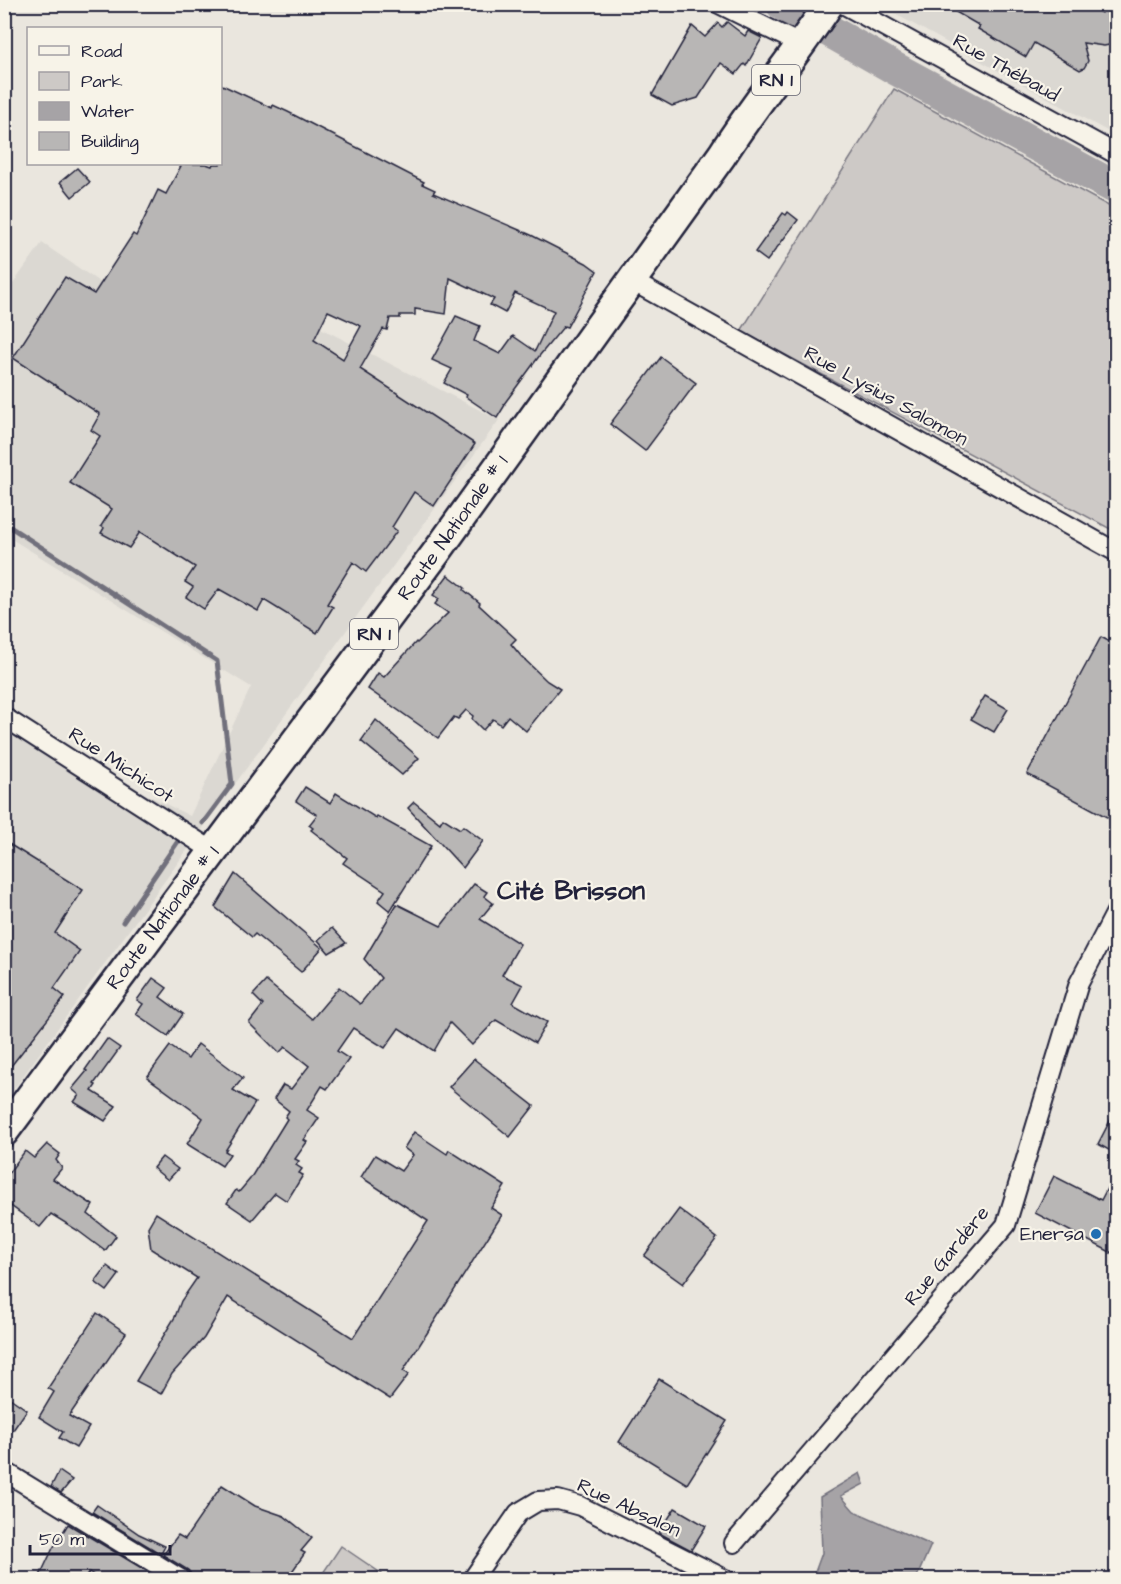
<svg xmlns="http://www.w3.org/2000/svg" width="1121" height="1584" font-family="'Architects Daughter',sans-serif">
  <rect width="100%" height="100%" fill="#eae6de"/>
  <filter id="ink" filterUnits="userSpaceOnUse"><feTurbulence type="fractalNoise" baseFrequency=".0167" numOctaves="2"/><feDisplacementMap in="SourceGraphic" scale="12" xChannelSelector="R" yChannelSelector="G"/><feConvolveMatrix kernelMatrix="1 2 1 2 8 2 1 2 1" color-interpolation-filters="sRGB"/></filter>
  <g filter="url(#ink)">
    <!-- built -->
    <g fill="#dbd8d2">
      <polygon points="879,5 1116,5 1116,136"/>
      <polygon points="152,241 499,420 5,1101 5,725 190,816 251,687 5,535 5,295 42,243 120,296"/>
    </g>
    <!-- green -->
    <g fill="#cdc9c6" stroke="#787680" stroke-width="1.5">
      <polygon points="894,89 1116,210 1116,532 741,331"/>
      <polygon points="341,1546 382,1574 378,1579 319,1579"/>
    </g>
    <!-- water -->
    <polygon fill="#a6a3a6" stroke="#716f7b" stroke-width="1.5" points="860,1473 864,1484 841,1496 854,1511 931,1545 916,1579 816,1579 815,1572 822,1553 820,1497"/>
    <g fill="none" stroke-linecap="round" stroke-linejoin="round">
      <!-- stream -->
      <g stroke="#716f7b" stroke-width="5">
        <polyline points="4,523 217,661 232,784 203,823"/>
        <polyline points="123,922 183,834"/>
      </g>
      <!-- river -->
      <polyline stroke="#a6a3a6" stroke-width="33" points="782,4 896,69 1116,188"/>
    </g>
    <!-- building -->
    <g fill="#b8b6b5" stroke="#22223b" stroke-width="1.5" fill-rule="evenodd">
      <polygon points="942,4 1087,4 1101,13 1105,4 1116,4 1116,37 1109,45 1104,46 1083,43 1088,61 1084,68 1080,70 1034,43 1026,57 978,29 980,26"/>
      <polygon points="727,22 745,36 748,31 762,38 746,66 744,64 736,74 721,63 698,98 672,106 652,95 692,26 705,37 718,23 722,27"/>
      <path d="M220,84l52,24 1,-3 15,7 136,70 -2,2 13,6 -2,3 98,42 55,28 11,8 -30,56 -3,-1 -24,29 -36,49 1,1 -8,13 -31,-21 1,-2 -23,-12 8,-14 -20,-9 24,-44 24,10 -6,15 26,13 13,-18 22,15 19,-40 -39,-18 -10,20 -15,-8 4,-6 -44,-21 -4,36 -31,-5v6h-15v3h-10l-3,12 -4,-1 -23,40 115,75 -41,62 -20,-14 -22,35 5,4 -31,41 -13,-10 -26,42 6,3 -16,26 -53,-33 -6,11 -39,-22 -15,20 -18,-12 7,-10 -8,-5 10,-15 -55,-35 -11,16 -28,-15 3,-5 -3,-2 11,-17 -42,-26 30,-47 -9,-6 9,-16 -87,-56 52,-81 29,17 39,-60 3,2 22,-46 8,4 16,-30h24l6,2 1,-2h7zM328,311l33,15 -18,33 -29,-19z"/>
      <polygon points="77,168 90,182 72,197 60,182"/>
      <polygon points="788,212 798,220 767,261 755,252 783,213 786,215"/>
      <polygon points="661,357 696,383 645,451 610,424"/>
      <polygon points="448,575 465,588 464,590 480,603 479,605 516,639 511,644 521,656 547,681 560,689 526,731 508,716 501,725 493,719 483,730 472,719 473,716 466,710 458,719 454,717 438,738 368,689 378,673 384,677 416,642 417,643 448,613 435,604 439,599 433,595"/>
      <polygon points="1101,637 1116,645 1116,822 1027,774"/>
      <polygon points="985,696 1008,709 994,732 971,719"/>
      <polygon points="376,720 419,758 402,775 361,741"/>
      <polygon points="305,787 330,803 336,793 376,818 377,816 431,846 390,911 378,901 385,891 343,863 347,858 311,830 313,828 309,825 317,815 296,801"/>
      <polygon points="414,802 440,823 443,818 460,829 463,826 483,841 463,868 408,808"/>
      <polygon points="4,841 83,890 55,933 80,951 54,988 65,997 4,1075"/>
      <polygon points="235,874 322,948 301,972 255,934 252,937 215,907"/>
      <polygon points="474,884 487,892 484,896 493,903 480,919 520,944 502,975 523,985 513,1003 547,1022 535,1043 496,1020 472,1045 450,1023 434,1051 399,1028 385,1048 353,1028 337,1051 349,1059 327,1089 322,1086 307,1110 319,1118 304,1140 307,1142 295,1159 299,1161 296,1165 302,1169 299,1173 303,1175 287,1201 275,1193 252,1220 227,1203 236,1190 239,1192 250,1179 287,1119 285,1117 289,1111 274,1099 283,1085 291,1089 309,1066 285,1047 279,1053 249,1023 263,1005 253,995 266,981 312,1019 339,987 360,1004 381,978 364,959 397,904 441,926"/>
      <polygon points="332,928 346,943 329,953 318,940"/>
      <polygon points="153,978 167,988 160,997 183,1014 168,1036 136,1014 143,1004 137,1000"/>
      <polygon points="107,1039 120,1048 94,1084 96,1085 92,1091 116,1106 105,1121 74,1102 79,1095 72,1089 87,1071 85,1070"/>
      <polygon points="198,1044 243,1078 233,1090 255,1103 225,1151 230,1154 222,1166 187,1144 203,1118 147,1077 170,1046 188,1059"/>
      <polygon points="474,1059 534,1106 510,1137 449,1087"/>
      <polygon points="1116,1109 1116,1154 1098,1144"/>
      <polygon points="414,1132 447,1154 449,1150 505,1186 491,1208 502,1215 403,1371 409,1374 390,1399 228,1297 204,1338 172,1374 161,1394 136,1381 175,1317 181,1301 197,1278 151,1249 148,1227 156,1213 353,1338 428,1221 361,1177 375,1155 401,1171 413,1155 404,1148"/>
      <polygon points="47,1144 60,1154 56,1160 62,1168 53,1179 93,1205 88,1214 116,1236 105,1251 77,1230 51,1214 40,1227 4,1201 4,1179 25,1151 34,1158"/>
      <polygon points="162,1157 178,1169 168,1180 153,1168"/>
      <polygon points="1116,1171 1116,1255 1035,1213 1054,1176 1101,1200"/>
      <polygon points="679,1209 717,1238 683,1284 644,1256"/>
      <polygon points="107,1266 119,1275 107,1291 95,1282"/>
      <polygon points="97,1313 126,1333 69,1416 89,1427 76,1448 59,1438 63,1432 39,1417 54,1392 48,1388"/>
      <polygon points="659,1379 727,1421 687,1484 619,1442"/>
      <polygon points="10,1398 27,1410 4,1443 4,1405"/>
      <polygon points="59,1471 72,1480 61,1493 51,1487"/>
      <polygon points="222,1485 255,1506 284,1516 312,1538 301,1551 305,1553 286,1580 196,1580 188,1570 163,1555 178,1535 185,1539"/>
      <polygon points="97,1505 139,1534 165,1546 161,1554 92,1512"/>
      <polygon points="675,1508 706,1526 691,1550 659,1533"/>
      <polygon points="68,1524 150,1573 146,1580 101,1580 89,1572 84,1580 38,1580 53,1548"/>
    </g>
    <g fill="none" stroke-linecap="round" stroke-linejoin="round">
      <!-- minor casing -->
      <g stroke="#22223b" stroke-width="22">
        <g id="minor">
          <polyline points="719,4 802,45"/>
          <polyline points="843,4 1116,154"/>
          <polyline points="632,281 1116,552"/>
          <polyline points="4,717 213,851"/>
          <polyline points="4,1471 182,1580"/>
          <polyline points="734,1543 1006,1225 1079,983 1116,912"/>
          <polyline points="472,1580 518,1513 538,1501 558,1500 580,1506 727,1580"/>
        </g>
      </g>
      <!-- primary casing -->
      <g stroke="#22223b" stroke-width="33">
        <path id="primary" d="M4,1132l432,-579 286,-398c33,-52 73,-99 107,-151"/>
      </g>
      <!-- minor -->
      <use href="#minor" stroke="#f7f3e8" stroke-width="18"/>
      <!-- primary -->
      <use href="#primary" stroke="#f7f3e8" stroke-width="28"/>
    </g>
  </g>
  <!-- markers -->
  <circle fill="#1f6fb2" stroke="#f7f3e8" stroke-width="2" cx="1096" cy="1234" r="6"/>
  <g text-anchor="middle" dominant-baseline="central" stroke-width="4.5" stroke-linejoin="round" paint-order="stroke">
    <!-- shield labels -->
    <g fill="#f7f3e8" stroke="#62616f" stroke-width="1.5">
      <rect x="752" y="65" width="48" height="30" rx="4.5"/>
      <rect x="350" y="619" width="48" height="30" rx="4.5"/>
    </g>
    <g font-size="18" font-weight="bold" fill="#22223b">
      <text x="776" y="80">RN 1</text>
      <text x="374" y="634">RN 1</text>
    </g>
    <!-- street labels -->
    <g font-size="20" fill="#22223b" stroke="#f7f3e8">
      <text transform="translate(1006 68) rotate(29)">Rue Thébaud</text>
      <text transform="translate(886 396) rotate(29)">Rue Lysius Salomon</text>
      <text transform="translate(453 528) rotate(-54)">Route Nationale # 1</text>
      <text transform="translate(121 765) rotate(33)">Rue Michicot</text>
      <text transform="translate(163 918) rotate(-53)">Route Nationale # 1</text>
      <text transform="translate(947 1256) rotate(-51)">Rue Gardère</text>
      <text transform="translate(629 1508) rotate(25)">Rue Absalon</text>
    </g>
    <!-- poi labels -->
    <g font-size="20" fill="#22223b" stroke="#f7f3e8" text-anchor="end">
      <text x="1084" y="1234">Enersa</text>
    </g>
    <!-- district labels -->
    <g font-size="26" font-weight="bold" fill="#22223b" stroke="#f7f3e8">
      <text x="571" y="891">Cité Brisson</text>
    </g>
  </g>
  <!-- margin -->
  <rect width="1121" height="1584" fill="none" stroke="#f7f3e8" stroke-width="24"/>
  <rect x="12" y="12" width="1097" height="1560" fill="none" stroke="#22223b" stroke-width="2" filter="url(#ink)"/>
  <!-- legend -->
  <rect x="27" y="27" width="195" height="138" fill="#f7f3e8" stroke="#a29fa3" stroke-width="1.5"/>
  <rect x="39" y="46" width="30" height="9" fill="#f7f3e8" stroke="#a29fa3" stroke-width="1.5"/>
  <text x="81" y="57" font-size="18" fill="#22223b">Road</text>
  <rect x="39" y="72" width="30" height="18" fill="#cdc9c6" stroke="#a29fa3" stroke-width="1.5"/>
  <text x="81" y="87" font-size="18" fill="#22223b">Park</text>
  <rect x="39" y="102" width="30" height="18" fill="#a6a3a6" stroke="#a29fa3" stroke-width="1.5"/>
  <text x="81" y="117" font-size="18" fill="#22223b">Water</text>
  <rect x="39" y="132" width="30" height="18" fill="#b8b6b5" stroke="#a29fa3" stroke-width="1.5"/>
  <text x="81" y="147" font-size="18" fill="#22223b">Building</text>
  <!-- scale -->
  <path d="M30 1545v9h140v-9" fill="none" stroke="#22223b" stroke-width="3"/>
  <text x="39" y="1545" font-size="18" fill="#22223b" stroke="#f7f3e8" stroke-width="4.5" paint-order="stroke">50 m</text>
</svg>
